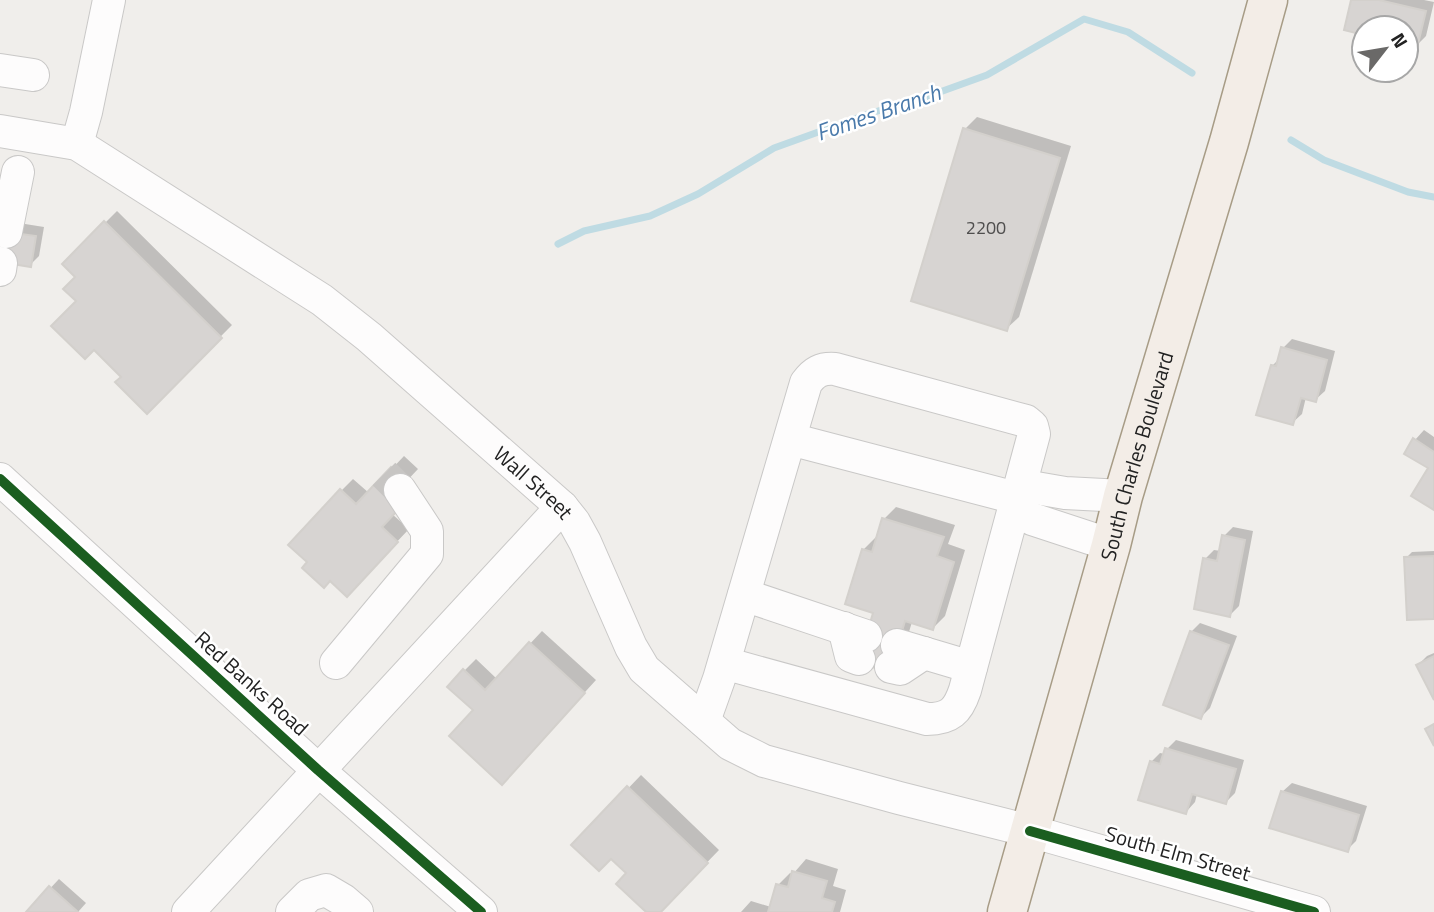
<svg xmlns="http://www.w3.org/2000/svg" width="1434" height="912" font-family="'Titillium Web',sans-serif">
  <rect width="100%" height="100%" fill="#f0eeeb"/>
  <!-- shadow -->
  <g fill="#0003">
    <polygon points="1353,0 1424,0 1434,2 1426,36 1416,46 1406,43 1406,28 1364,28 1364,33"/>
    <polygon points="977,117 1071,146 1019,317 1006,329 965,129"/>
    <polygon points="117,211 232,325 147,411 123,377 79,301 77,277 64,264"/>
    <polygon points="0,220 44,227 39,256 30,265"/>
    <polygon points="1292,339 1335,351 1325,391 1315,400 1306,397 1302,414 1292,423 1272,366 1280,358 1283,348"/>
    <polygon points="1424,430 1434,437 1434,508 1430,468 1415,440"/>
    <polygon points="404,456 418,469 401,487 392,514 409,529 359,582 341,491 353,479 369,493"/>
    <polygon points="896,507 955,525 948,544 965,550 945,616 933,628 912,622 901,658 875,611 863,550 876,537 878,538 884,519"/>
    <polygon points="1233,527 1253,531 1239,606 1230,615 1205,559 1214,550 1221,551 1224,536"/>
    <polygon points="1434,551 1434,617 1406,558 1412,552"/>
    <polygon points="1200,623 1237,636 1210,708 1201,717 1191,632"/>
    <polygon points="542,631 596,680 514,770 475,710 464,671 476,659 497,679"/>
    <polygon points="1434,653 1434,697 1418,665 1427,656"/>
    <polygon points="1176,740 1244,760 1235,793 1226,802 1197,794 1195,802 1186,812 1151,762 1160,753 1165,754 1167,749"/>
    <polygon points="641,775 719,850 659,912 648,912 629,873 611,857 574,845"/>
    <polygon points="1292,783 1367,806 1356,841 1347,850 1282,792"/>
    <polygon points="806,859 838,869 833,886 846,890 840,912 741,912 751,901 771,907 778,885 790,873 793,874"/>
    <polygon points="59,879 86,903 78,912 28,912"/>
  </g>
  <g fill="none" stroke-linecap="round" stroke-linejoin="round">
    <!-- stream -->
    <g stroke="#bfdbe3" stroke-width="7">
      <polyline points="1291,140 1324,160 1408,192 1434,197"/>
      <polyline points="558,244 584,231 650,216 698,194 774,148 871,113 926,97 987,75 1084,19 1128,32 1192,73"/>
    </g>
  </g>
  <!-- building -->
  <g fill="#d7d4d2" stroke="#d3d0cc" stroke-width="2">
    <polygon points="1351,0 1379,0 1426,11 1417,48 1406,45 1406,28 1364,28 1364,35 1344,30"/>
    <polygon points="963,128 1060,158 1007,331 911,301"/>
    <polygon points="104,221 222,338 147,414 115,382 121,377 94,350 85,359 51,326 76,301 63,289 75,277 62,264"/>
    <polygon points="0,231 36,236 31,267 0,262"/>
    <polygon points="1281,347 1327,360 1316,402 1301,398 1293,425 1256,415 1271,365 1276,366"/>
    <polygon points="1413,438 1434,452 1434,510 1411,496 1428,468 1404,454"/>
    <polygon points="391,467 407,483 399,509 382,527 398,542 347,597 330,581 324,588 302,568 307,562 288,545 340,489 356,504"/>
    <polygon points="882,518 944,537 937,556 954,562 933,630 905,621 890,672 858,663 873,613 845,604 862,549 872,552"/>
    <polygon points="1222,535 1245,540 1230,617 1194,609 1203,558 1217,561"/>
    <polygon points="1434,556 1434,619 1407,620 1404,557"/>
    <polygon points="1190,631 1229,645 1201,719 1163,705"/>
    <polygon points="529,642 585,693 502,785 449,736 473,710 447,687 463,669 485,690"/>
    <polygon points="1434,656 1434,700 1416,665"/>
    <polygon points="1434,724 1434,746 1425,729"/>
    <polygon points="1165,748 1236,769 1226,804 1192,794 1186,814 1138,800 1150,761 1160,764"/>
    <polygon points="627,786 708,863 661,912 646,912 616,884 626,873 611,859 599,871 571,845"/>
    <polygon points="1281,791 1359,815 1348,852 1269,828"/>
    <polygon points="792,871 827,881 822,898 835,902 832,912 768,912 776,884 788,887"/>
    <polygon points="49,886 78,912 26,912"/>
  </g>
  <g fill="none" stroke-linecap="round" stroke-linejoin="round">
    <!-- minor-tunnel -->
    <polyline stroke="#c7c5c3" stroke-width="32" stroke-dasharray="32 16" stroke-linecap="butt" points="384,474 400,490"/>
    <!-- minor casing -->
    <g stroke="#c9c8c7" stroke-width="34">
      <g id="minor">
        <polyline points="0,70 33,75"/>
        <path id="s1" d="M0,131l77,13 245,156 47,37 193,170 12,15 11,20 46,105 13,22 86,75 34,17 135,37 131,33 284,81"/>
        <polyline points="77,144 86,112 109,0"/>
        <polyline points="6,232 18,172"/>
        <polyline points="0,270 1,263"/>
        <polyline points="790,439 1016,498 1026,515 1032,519 1111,545"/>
        <polyline points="0,479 318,770 481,912"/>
        <polyline points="1016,498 1027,489 1036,488 1065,493 1123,496"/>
        <polyline points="744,595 866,636"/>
        <polyline points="844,628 851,656 859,659"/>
        <polyline points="897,645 971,667"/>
        <polyline points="336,663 427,554 427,531 400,490"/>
        <polyline points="891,667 900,669 924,653"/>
        <path d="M704,721l15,-42 87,-296c8,-11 15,-15 29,-14l191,52 6,5 2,8 -69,256c-7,21 -15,29 -38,29l-203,-56"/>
        <polyline points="188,912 562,507"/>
        <polyline points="292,912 309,895 326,890 343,900 357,912"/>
      </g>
    </g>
    <!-- major casing -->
    <g stroke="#a79c86" stroke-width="41">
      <g id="major">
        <path id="s2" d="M1007,912l104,-367 12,-49 106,-354 39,-142"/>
      </g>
    </g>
    <!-- minor -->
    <use href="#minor" stroke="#fdfcfc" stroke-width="32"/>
    <!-- major -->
    <use href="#major" stroke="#f3ede7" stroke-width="38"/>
    <!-- cycleway casing -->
    <g stroke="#fff" stroke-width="15">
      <g id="cycleway">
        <polyline points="0,479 318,770 481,912"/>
        <polyline points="1030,831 1314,912"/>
      </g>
    </g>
    <!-- cycleway -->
    <use href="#cycleway" stroke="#1b5e20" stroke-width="10"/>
  </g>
  <g text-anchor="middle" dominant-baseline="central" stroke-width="5" stroke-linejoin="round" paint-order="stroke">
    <!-- number labels -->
    <g font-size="18" fill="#4f4e4e">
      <text x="986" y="227">2200</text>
    </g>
    <!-- street labels -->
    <g font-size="21" fill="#222" stroke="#fff">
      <text stroke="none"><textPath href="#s2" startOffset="474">South Charles Boulevard</textPath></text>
      <text stroke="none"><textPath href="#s1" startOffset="648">Wall Street</textPath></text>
      <text transform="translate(252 683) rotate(42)">Red Banks Road</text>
      <text transform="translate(1178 853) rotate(16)">South Elm Street</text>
    </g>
    <!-- water labels -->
    <g font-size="23" font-style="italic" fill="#4a7aab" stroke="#fff">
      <text transform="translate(878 112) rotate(-19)">Fomes Branch</text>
    </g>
  </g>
  <!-- north arrow -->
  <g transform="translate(1385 49) rotate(59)"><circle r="33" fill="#ffffff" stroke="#a7a7a7" stroke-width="2"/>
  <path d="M0-5L12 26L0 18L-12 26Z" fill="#6a6968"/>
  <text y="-10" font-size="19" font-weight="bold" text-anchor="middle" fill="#222222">N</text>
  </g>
</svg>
